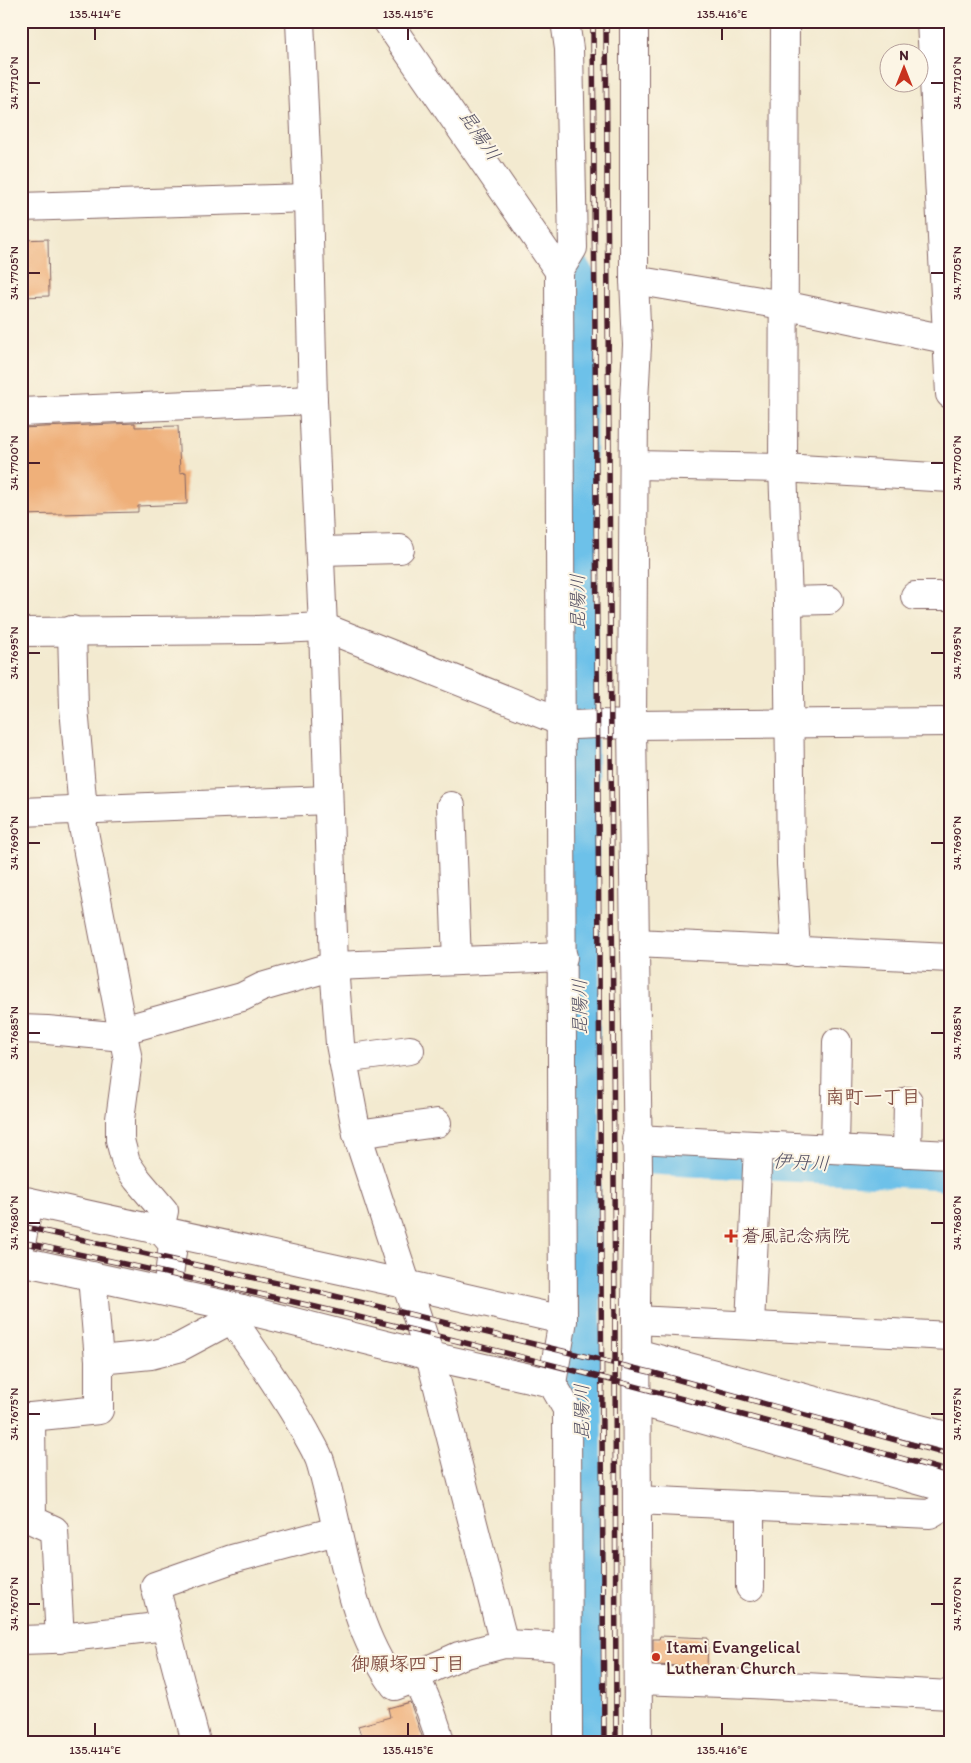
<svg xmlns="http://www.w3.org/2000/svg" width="971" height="1763" font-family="Itim,'Klee One',sans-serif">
  <rect width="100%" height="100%" fill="#fcf5e5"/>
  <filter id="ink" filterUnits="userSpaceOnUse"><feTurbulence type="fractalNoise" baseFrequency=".02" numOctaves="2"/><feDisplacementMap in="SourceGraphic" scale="10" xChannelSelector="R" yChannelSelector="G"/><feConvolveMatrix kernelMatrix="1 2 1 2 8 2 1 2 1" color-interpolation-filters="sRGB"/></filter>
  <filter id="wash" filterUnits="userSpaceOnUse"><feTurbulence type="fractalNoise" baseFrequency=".0096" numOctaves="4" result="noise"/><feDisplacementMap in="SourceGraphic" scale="20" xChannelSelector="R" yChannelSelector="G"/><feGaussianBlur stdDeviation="1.12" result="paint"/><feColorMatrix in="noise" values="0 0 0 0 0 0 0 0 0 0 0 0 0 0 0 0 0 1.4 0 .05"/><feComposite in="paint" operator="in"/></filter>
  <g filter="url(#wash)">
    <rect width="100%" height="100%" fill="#f3ead0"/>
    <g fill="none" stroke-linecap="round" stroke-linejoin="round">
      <!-- river -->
      <g stroke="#6dc1e9" stroke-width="41">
        <polyline points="572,274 575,279 583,1742"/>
        <polyline points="650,1154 945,1169 950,1173"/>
      </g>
    </g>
    <g id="blocks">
      <!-- building -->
      <g fill="#efb07a">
        <polygon points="48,239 49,296 21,297 21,240"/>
        <polygon points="135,423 135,427 178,426 180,473 186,472 187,504 138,506 138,512 21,515 21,428"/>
        <polygon points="660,1636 708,1638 707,1667 653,1665 653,1639 659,1639"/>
        <polygon points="410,1702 424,1742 363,1742 358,1726 390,1717 388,1708"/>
      </g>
    </g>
  </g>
  <g filter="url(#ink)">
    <use href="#blocks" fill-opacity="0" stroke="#856665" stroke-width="1"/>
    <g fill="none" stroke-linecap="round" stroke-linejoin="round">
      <!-- minor casing -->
      <g stroke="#856665" stroke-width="30">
        <g id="minor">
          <polyline points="300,21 308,198 313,400 323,627 334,966 340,1044 357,1134 430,1356 504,1644"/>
          <polyline points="387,21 559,271"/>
          <polyline points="565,21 569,49 573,248 559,271 563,1320 552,1383 567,1409 568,1742"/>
          <polyline points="634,21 634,280 637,345 634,401 632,725 638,1171 636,1304 638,1742"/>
          <polyline points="785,21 783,468 788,601 791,864 796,952"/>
          <polyline points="931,21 950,394"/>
          <polyline points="21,207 308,198"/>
          <polyline points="634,280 783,305 950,340"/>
          <polyline points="21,412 313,400"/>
          <polyline points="635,465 783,468 950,478"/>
          <polyline points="320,551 400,549"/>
          <polyline points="915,596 950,596"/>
          <polyline points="788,601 829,600"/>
          <polyline points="72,630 74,708 82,799 80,811 128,1060 120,1119 120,1140 126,1163 137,1179 164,1211 160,1229 173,1244 167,1292"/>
          <polyline points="21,632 257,630 323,627 562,722 574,725 598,724 632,725 950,722"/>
          <polyline points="451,806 457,961"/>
          <polyline points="21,812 328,800"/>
          <polyline points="636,943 950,958"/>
          <polyline points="21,1029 47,1030 124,1037"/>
          <polyline points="123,1030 242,997 262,987 334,966 563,957"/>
          <polyline points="343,1059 410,1050"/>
          <polyline points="357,1134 437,1123"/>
          <polyline points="636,1139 950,1155"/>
          <polyline points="835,1149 837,1042"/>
          <polyline points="907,1153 908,1101"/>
          <polyline points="21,1200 405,1284 563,1320"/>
          <polyline points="21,1244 29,1202"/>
          <polyline points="21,1261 226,1305 430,1356 552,1383"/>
          <path d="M242,1309l-4,19c24,35 48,68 68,105 5,10 12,20 15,31 22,75 26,156 74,222l21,-8 14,-9 29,-13 45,-12 45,2 19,3"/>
          <polyline points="636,1320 950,1336"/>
          <polyline points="750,1325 758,1146"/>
          <polyline points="636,1353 950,1437"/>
          <polyline points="99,1360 151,1355 178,1348 221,1325 226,1305"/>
          <polyline points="637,1401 950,1489"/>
          <polyline points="31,1417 32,1520 54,1530 60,1639"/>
          <polyline points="21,1418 99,1410 99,1360 92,1276"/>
          <polyline points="637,1500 930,1514 950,1502"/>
          <polyline points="750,1587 750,1505"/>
          <polyline points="21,1640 52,1639 166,1626"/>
          <path d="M416,1678c10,20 19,41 24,64"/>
          <polyline points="638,1680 751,1684 950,1695"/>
          <polyline points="196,1742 155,1586 232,1559 336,1531"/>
        </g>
      </g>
      <!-- minor -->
      <use href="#minor" stroke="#fff" stroke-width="28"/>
      <!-- rail casing -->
      <g stroke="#4a1f2b" stroke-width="5.5">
        <g id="rail">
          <polyline points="593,21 604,1742"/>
          <polyline points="606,21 615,1320 616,1742"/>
          <polyline points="21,1226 322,1293 654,1373 950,1455"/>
          <path d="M21,1242c245,51 488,109 729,175 67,18 134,36 200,55"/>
        </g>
      </g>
      <!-- rail -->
      <use href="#rail" stroke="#fcf5e5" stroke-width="4" stroke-dasharray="11" stroke-linecap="butt"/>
    </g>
  </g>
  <!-- ticks -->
  <path fill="none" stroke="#4a1f2b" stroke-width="2" d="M95,28v12M408,28v12M722,28v12M28,83h12M931,83h13M28,273h12M931,273h13M28,463h12M931,463h13M28,653h12M931,653h13M28,843h12M931,843h13M28,1033h12M931,1033h13M28,1223h12M931,1223h13M28,1414h12M931,1414h13M28,1604h12M931,1604h13M95,1723v13M408,1723v13M722,1723v13"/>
  <!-- markers -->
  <g fill="#c8321e" stroke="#fcf5e5" stroke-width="2">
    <path d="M728.5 1228.5h5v5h5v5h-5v5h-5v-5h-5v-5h5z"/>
    <circle cx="656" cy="1657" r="5"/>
  </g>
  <g text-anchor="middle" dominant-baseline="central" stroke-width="4" stroke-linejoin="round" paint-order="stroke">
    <!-- poi labels -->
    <g font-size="18" fill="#4a1f2b" stroke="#fcf5e5" text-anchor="start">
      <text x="742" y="1236">蒼風記念病院</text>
      <text x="666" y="1647">Itami Evangelical<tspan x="666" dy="21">Lutheran Church</tspan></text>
    </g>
    <!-- water labels -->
    <g font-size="19" font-style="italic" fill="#545064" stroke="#fcf5e5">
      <text transform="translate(480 135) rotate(56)">昆陽川</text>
      <text transform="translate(577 602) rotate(-90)">昆陽川</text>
      <text transform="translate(579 1007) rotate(-90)">昆陽川</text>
      <text transform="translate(801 1162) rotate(3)">伊丹川</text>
      <text transform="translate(581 1412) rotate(-90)">昆陽川</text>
    </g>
    <!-- neighbourhood labels -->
    <g font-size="19" font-weight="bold" fill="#845247" stroke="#fcf5e5">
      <text x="873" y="1096">南町一丁目</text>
      <text x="408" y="1663">御願塚四丁目</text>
    </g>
  </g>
  <!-- margin -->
  <rect width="971" height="1763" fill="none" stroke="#fcf5e5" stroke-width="55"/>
  <!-- north arrow -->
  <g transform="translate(904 68)"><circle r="24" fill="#fcf5e5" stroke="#b59f9b"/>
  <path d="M0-4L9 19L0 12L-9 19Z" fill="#c8321e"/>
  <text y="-8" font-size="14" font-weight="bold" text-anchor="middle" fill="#4a1f2b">N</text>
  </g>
  <rect x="28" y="28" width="916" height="1708" fill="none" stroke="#4a1f2b" stroke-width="2"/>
  <g font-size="12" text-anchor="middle" fill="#4a1f2b">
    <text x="95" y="18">135.414°E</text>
    <text x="408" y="18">135.415°E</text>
    <text x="722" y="18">135.416°E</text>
    <text transform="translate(14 83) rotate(-90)" y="4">34.7710°N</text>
    <text transform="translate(957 83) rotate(-90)" y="4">34.7710°N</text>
    <text transform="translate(14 273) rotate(-90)" y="4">34.7705°N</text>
    <text transform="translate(957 273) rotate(-90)" y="4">34.7705°N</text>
    <text transform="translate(14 463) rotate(-90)" y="4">34.7700°N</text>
    <text transform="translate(957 463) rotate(-90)" y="4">34.7700°N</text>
    <text transform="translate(14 653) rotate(-90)" y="4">34.7695°N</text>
    <text transform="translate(957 653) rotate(-90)" y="4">34.7695°N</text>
    <text transform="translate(14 843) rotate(-90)" y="4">34.7690°N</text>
    <text transform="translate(957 843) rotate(-90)" y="4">34.7690°N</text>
    <text transform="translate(14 1033) rotate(-90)" y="4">34.7685°N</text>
    <text transform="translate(957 1033) rotate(-90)" y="4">34.7685°N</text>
    <text transform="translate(14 1223) rotate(-90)" y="4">34.7680°N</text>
    <text transform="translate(957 1223) rotate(-90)" y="4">34.7680°N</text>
    <text transform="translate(14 1414) rotate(-90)" y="4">34.7675°N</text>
    <text transform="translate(957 1414) rotate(-90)" y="4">34.7675°N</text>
    <text transform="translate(14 1604) rotate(-90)" y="4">34.7670°N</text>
    <text transform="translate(957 1604) rotate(-90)" y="4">34.7670°N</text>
    <text x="95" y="1754">135.414°E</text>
    <text x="408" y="1754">135.415°E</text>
    <text x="722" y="1754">135.416°E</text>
  </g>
</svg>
